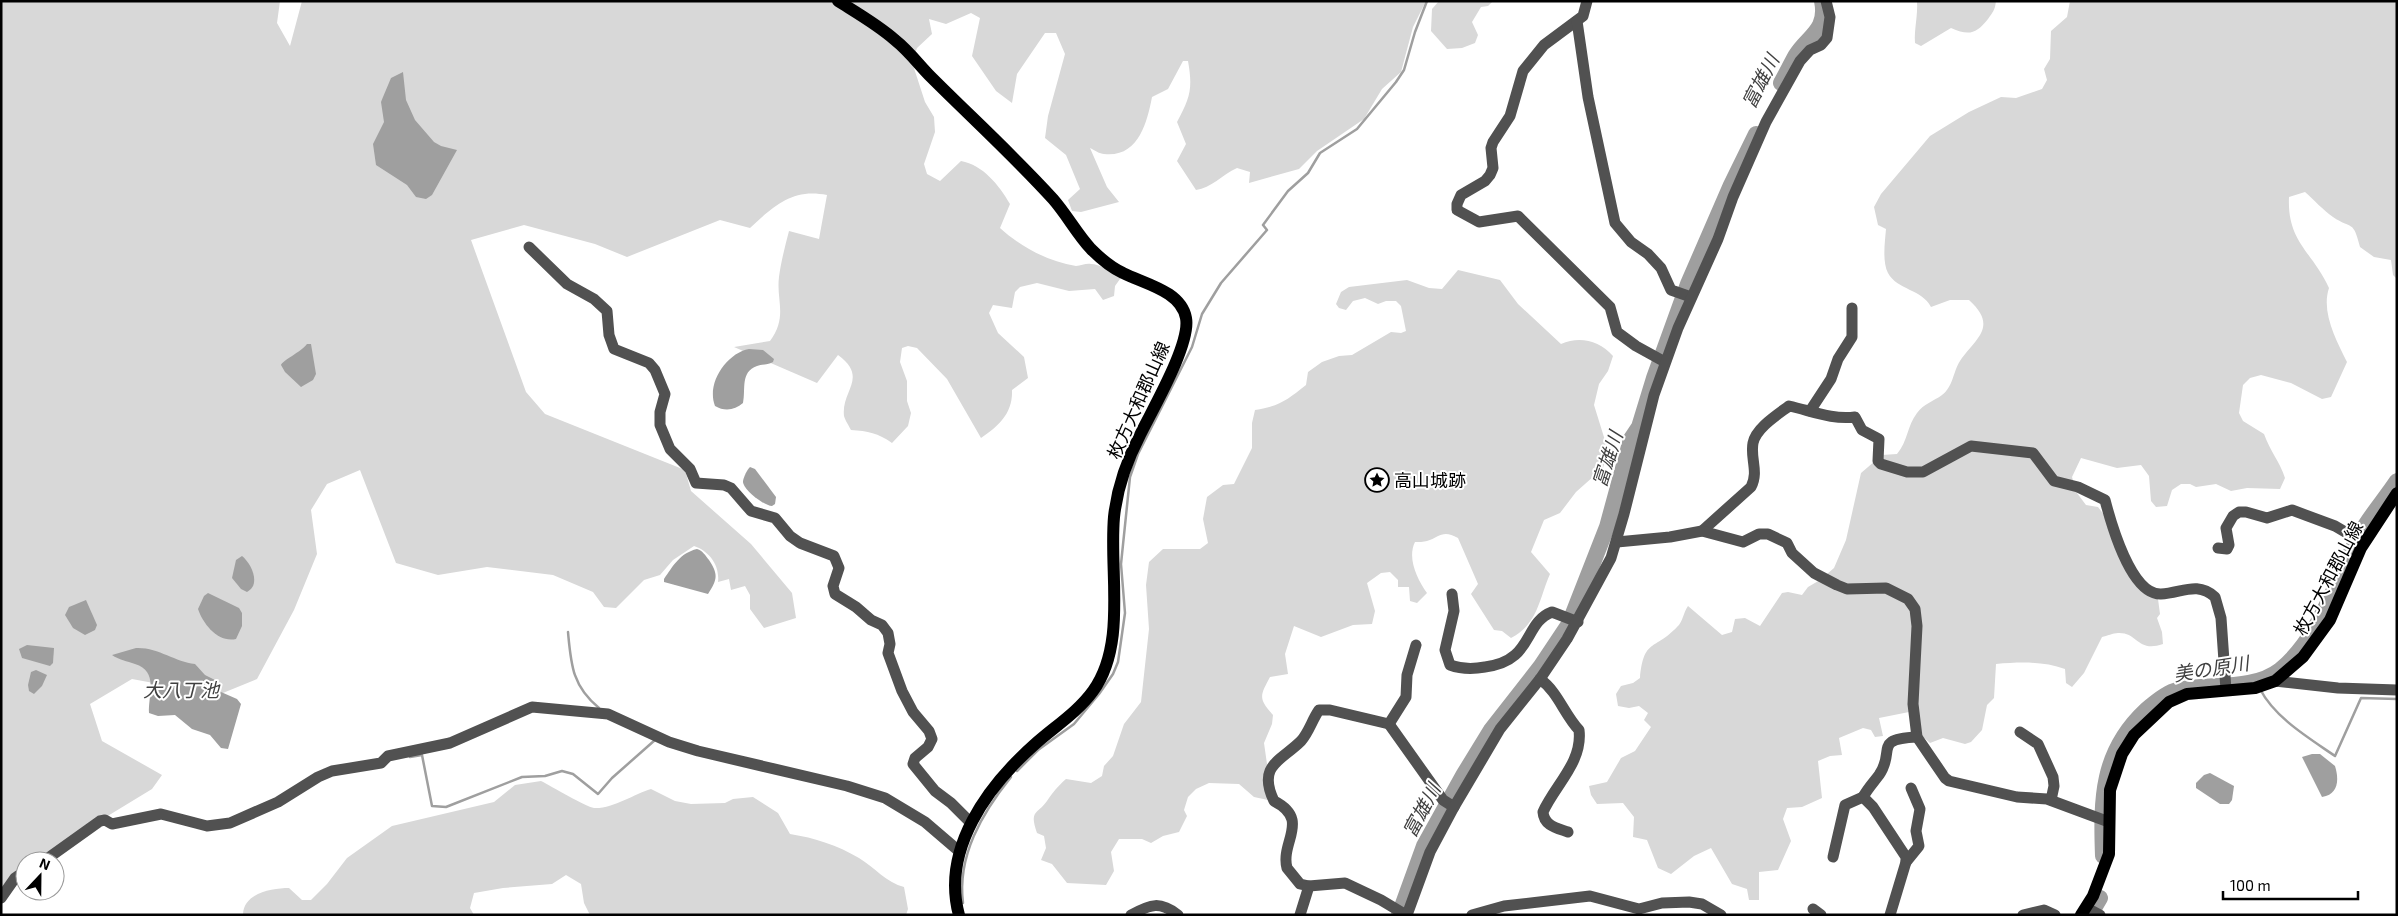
<svg xmlns="http://www.w3.org/2000/svg" width="2398" height="916" font-family="'Exo 2','Noto Sans JP',sans-serif">
  <rect width="100%" height="100%" fill="#fff"/>
  <!-- green -->
  <g fill="#d8d8d8">
    <path d="M1,1h279l-3,22 13,23 12,-45h1124l-13,26 -12,45 -19,17 -18,30 -47,32 -18,18 -50,14 1,-11 -13,-4c-15,7 -26,20 -41,22l-19,-29 9,-17 -9,-22c13,-24 16,-33 11,-61h-5l-15,28 -16,8c-5,26 -14,61 -48,57 -4,0 -10,-4 -14,-6l17,39 12,15 -38,10 -9,-1 -4,-11 12,-11 -14,-34 -21,-17 3,-22 17,-62 -9,-21h-11l-28,41 -5,29 -16,-12 -24,-35 8,-38 -9,-5 -25,11 -17,-5 3,15 -15,14 -5,14 13,40 9,15 1,15 -11,32 3,10 13,7 21,-20c22,4 38,24 49,43l-10,24c21,19 47,33 76,38 5,0 10,-3 15,-2 8,0 21,7 29,12v3l-5,7 -1,10 -11,4 -8,-11 -26,2 -32,-8 -17,4 -5,5 -3,16 -19,-3 -4,8 9,20 26,24 4,21 -16,12c1,23 -13,36 -31,48l-34,-59 -30,-31 -9,-2 -6,2 -2,14 7,19v20l4,12 -3,13 -16,17c-14,-10 -24,-12 -41,-13 -2,-4 -6,-10 -7,-14 -3,-26 25,-38 -6,-61l-21,28 -83,-36 36,-6c18,-24 6,-41 9,-64 2,-15 6,-31 10,-46l30,8 8,-44c-35,-7 -53,11 -77,33l-30,-8 -93,37 -32,-13 -71,-19 -53,15 55,152 19,22 140,56 6,21 60,53 41,49 4,25 -32,10 -14,-19v-14l-5,-9 -14,4 -2,-11 -11,3c2,-17 -9,-31 -24,-36l-21,14 -13,15 -16,5 -28,28 -12,-1 -11,-15 -40,-17 -66,-8 -49,8 -42,-12 -36,-93 -33,14 -16,26 6,44 -23,56 -37,69 -39,16 -86,-16 -42,25 12,37 60,34 -10,14 -46,28 -50,35 -20,9h-11v7l-24,26z"/>
    <polygon points="1439,1 1493,1 1488,6 1481,7 1472,22 1478,35 1475,43 1462,48 1447,49 1431,31 1432,9"/>
    <path d="M1917,1h79c-1,9 -3,11 -8,18 -12,15 -19,17 -37,9l-30,18 -6,-3c-1,-14 3,-27 2,-42z"/>
    <path d="M2070,1h327v278l-4,-4 -2,-15 -17,-3 -14,-10c-7,-28 -8,-17 -27,-30 -10,-7 -19,-17 -28,-25l-16,5c-2,45 23,54 40,91 -8,24 7,52 18,74l-16,35 -9,2 -31,-16 -30,-8 -11,3 -7,7 -4,28 4,8 21,13c6,17 16,28 21,44l-5,11 -33,-1 -16,3 -15,-7 -20,3 -6,-3h-9l-9,6 -5,16 -11,1 -5,-6 -2,-25 -8,-11 -24,3 -36,-10 -9,19 5,16 9,12 12,2 7,9 5,18 48,65 2,15 -3,4 5,14 1,12c-26,9 -25,-12 -45,-11 -5,0 -11,3 -16,4l-18,36 -12,14 -6,-4 -1,-14c-22,-8 -45,-7 -69,-5l-2,34 -7,7 -5,25 -11,12 -6,2 -22,-6 -13,5 -9,-8 -12,-23 -30,6 4,18 -8,1 -4,-7 -8,-2 -24,10 3,17 -12,1 -12,5 4,37 -20,9 -15,1 -4,11 8,22 -13,29 -19,2v28h-10l-2,-11 -15,-5 -21,-36 -17,8 -23,18 -13,-6 -11,-28 -14,-3 1,-20 -11,-14 -26,1 -6,-9 -2,-9 18,-4 14,-24 14,-7 16,-24 -7,-7 4,-7 -9,-7 -10,2 -11,-2 -2,-12 5,-8 12,-3 7,-5c4,-40 14,-27 37,-51 6,-5 6,-14 11,-21l34,29 10,-3 3,-13 10,-1 15,8 22,-33 6,-1 14,3 6,-8 12,-7 14,-12 12,-28 15,-67 21,-18 15,-1c11,-13 10,-28 20,-41 6,-9 17,-12 25,-18 11,-8 11,-23 18,-34 15,-22 39,-34 9,-61h-19l-19,7c-9,-18 -34,-17 -43,-34 -6,-11 -3,-32 -2,-44l-8,-4 -4,-18 7,-13 49,-58 39,-24 32,-15 15,1 26,-9 5,-9 -3,-11 6,-10 1,-28 16,-14z"/>
    <path d="M1458,270l42,10 18,24 43,40c18,-8 38,-4 52,12l-5,15 -9,13 -5,21 14,45 -5,18 -27,24 -16,21 -16,7 -13,32 19,22c-11,25 -12,50 -39,64l-9,-7 -8,-1 -23,-36 7,-10 -20,-46c-15,-9 -19,-1 -31,3 -3,1 -9,1 -12,1 -8,16 2,37 12,51l-10,10 -7,-2 -1,-14h-11v-7l-8,-8 -9,1 -14,10 8,28 -3,13 -19,1 -32,12 -27,-11 -9,28 3,20 -18,3c-10,19 -12,21 3,38l-1,9 -8,19 3,21 -3,16 4,20 -14,-3 -15,-13 -30,-1 -13,6 -8,8 -4,13 3,6 -8,16 -16,4 -12,7 -9,-4h-23l-8,13 3,19 -8,14 -39,-2 -15,-19 -11,-4 5,-12 -2,-12 -7,-3c-8,-23 0,-18 10,-32 6,-9 11,-15 19,-22l25,4 11,-7 2,-10 9,-10 11,-32 17,-22 8,-73 -3,-44 3,-23 14,-13h37l8,-6 -5,-24 4,-22 16,-12 11,-1 18,-36v-25l3,-13c25,-4 32,-10 51,-25l2,-13 14,-10 17,-6 13,-1 39,-23 10,1 5,-2 -5,-25 -5,-5h-10l-8,3 -13,-6 -12,3 -7,9 -7,-2 -3,-4 5,-12 8,-5 58,-7 22,8 13,1z"/>
    <path d="M541,781c10,5 45,26 53,27 19,1 40,-14 57,-19l24,12 16,3 34,-1 8,-4 20,-2 25,16 12,21c25,4 47,11 69,24 15,9 28,25 45,29l4,22 -2,6h-316l-6,-12 -3,-19 -15,-9 -14,9 -49,4 -29,5 -4,15 4,7h-231c0,-22 29,-27 46,-27l13,12h9l16,-16 20,-26 45,-32 102,-24 21,-17z"/>
  </g>
  <!-- water -->
  <g fill="#9f9f9f">
    <polygon points="403,72 406,100 415,120 434,142 441,146 457,150 432,195 426,199 416,197 407,185 376,165 373,144 384,122 381,102 383,97 391,78"/>
    <path d="M307,344h4l5,30 -3,6 -12,7 -16,-15 -4,-7c2,-5 20,-13 26,-21z"/>
    <path d="M749,349l14,1 11,9 -1,3c-5,3 -11,2 -16,4 -17,6 -11,23 -14,37 -8,7 -18,9 -28,3 -9,-23 12,-53 34,-57z"/>
    <path d="M750,467l5,2 21,28 -1,7 -3,2c-8,0 -30,-17 -29,-25 1,-5 4,-11 7,-14z"/>
    <path d="M697,549c6,2 8,6 12,11 9,14 9,19 -1,34l-44,-12v-3c9,-13 16,-26 33,-30z"/>
    <path d="M242,556c10,8 19,29 5,36l-6,-3 -9,-11 4,-18z"/>
    <path d="M208,593l31,15 3,5v13l-6,13c-18,4 -33,-15 -38,-30l6,-13z"/>
    <polygon points="86,600 97,625 95,630 85,635 73,628 65,615 69,607"/>
    <polygon points="27,645 54,648 53,663 50,666 22,658 19,649"/>
    <path d="M136,648c22,-1 39,14 59,16l10,11 14,7 2,10 16,7 4,5 -13,45 -7,-1 -11,-13 -18,-6 -17,-14 -17,1 -9,-3c-1,-17 10,-42 -14,-49 -8,-3 -16,-4 -23,-9z"/>
    <polygon points="36,670 47,675 42,686 34,694 29,691 28,685 31,672"/>
    <path d="M2312,754h8l15,12c4,13 4,28 -13,31l-20,-40z"/>
    <polygon points="2210,773 2234,786 2232,800 2229,804 2220,804 2196,788 2196,783 2204,775"/>
  </g>
  <g fill="none" stroke-linecap="round" stroke-linejoin="round">
    <!-- stream -->
    <g stroke="#9f9f9f" stroke-width="2.5">
      <path d="M568,632c3,32 4,54 31,76"/>
      <path d="M2260,689c15,29 49,49 75,67l26,-58 36,1"/>
      <polyline points="410,757 422,755 432,806 446,807 522,777 545,776 562,771 573,774 598,794 612,778 655,740"/>
      <polyline points="1017,771 1038,750 1074,724 1099,694 1113,674 1118,662 1125,613 1121,564 1130,477 1138,454 1192,347 1202,314 1221,283 1267,230 1263,225 1288,191 1308,173 1320,153 1357,129 1396,82 1404,70 1415,32 1427,1"/>
      <path d="M963,903c-6,-47 19,-90 48,-126"/>
    </g>
    <!-- river -->
    <g stroke="#9f9f9f" stroke-width="16">
      <path d="M1781,83c5,-9 10,-19 15,-28 12,-19 32,-25 26,-54"/>
      <path d="M2103,856c-2,-57 -2,-104 43,-146 8,-7 21,-18 31,-20 33,-7 76,1 103,-20 41,-33 56,-92 80,-136 10,-18 25,-35 37,-53"/>
      <polyline points="1399,915 1424,846 1464,774 1491,730 1541,666 1569,624 1607,527 1631,439 1639,427 1654,378 1688,284 1731,185 1756,134"/>
      <polyline points="2090,915 2100,898"/>
    </g>
    <!-- minor -->
    <g stroke="#515151" stroke-width="11">
      <polyline points="1587,1 1583,16 1544,45 1523,71 1510,116 1493,142 1491,148 1493,168 1490,175 1485,181 1461,195 1457,204 1457,210 1479,222 1518,216 1610,307 1617,332 1636,346 1665,362"/>
      <polyline points="1577,21 1588,97 1615,223 1631,242 1648,254 1661,268 1671,290 1691,297"/>
      <polyline points="529,247 567,284 594,299 607,311 609,335 614,349 649,363 655,370 665,394 660,412 660,425 670,449 690,469 696,483 724,485 731,488 751,511 775,518 790,536 800,543 834,556 839,568 833,586 835,594 856,607 871,620 882,625 888,633 890,644 888,653 902,691 913,712 929,731 932,739 928,747 915,758 913,764 935,791 951,803 971,823"/>
      <polyline points="1810,411 1831,379 1838,359 1852,337 1852,308"/>
      <path d="M1702,531l49,-44c8,-15 -1,-29 2,-44 3,-15 24,-28 36,-37 23,5 43,14 66,11l7,13 17,9 -1,22 3,3 26,8h16l48,-26 62,7 21,28 24,6 27,13c6,23 26,95 56,94 21,-1 36,-13 54,3l6,21 5,72"/>
      <polyline points="1617,542 1670,537 1702,531 1743,542 1759,534 1768,534 1787,543 1792,553 1814,573 1837,585 1847,589 1886,588 1908,599 1915,609 1917,626 1913,704 1917,737 1945,778 1949,781 2017,797 2047,799 2109,822"/>
      <polyline points="2218,548 2227,549 2229,545 2226,528 2233,516 2239,512 2246,512 2267,518 2292,510 2335,526 2364,543"/>
      <path d="M1452,594l2,17 -9,39 5,15c11,4 24,4 35,2 49,-6 38,-44 67,-55l26,10"/>
      <path d="M1540,679c18,13 24,35 39,51 4,32 -24,55 -36,82 1,14 14,16 25,20"/>
      <polyline points="2275,681 2338,688 2397,690"/>
      <polyline points="1389,724 1406,697 1407,675 1416,645"/>
      <polyline points="2020,732 2038,744 2053,777 2054,786 2051,800"/>
      <polyline points="1833,857 1845,805 1863,797"/>
      <polyline points="44,861 100,821 105,820 112,824 161,814 207,826 230,823 278,802 318,777 332,771 381,763 388,756 450,743 532,707 608,714 669,742 698,751 847,786 885,798 925,822 960,852"/>
      <polyline points="1906,862 1919,846 1916,831 1920,809 1911,788"/>
      <path d="M1309,886l-9,-2 -13,-16c-7,-26 24,-48 -13,-67 -17,-36 7,-40 27,-60 8,-9 11,-21 18,-31h11l59,14 54,76 11,7"/>
      <polyline points="1,898 15,878 25,871"/>
      <polyline points="2087,908 2100,915"/>
      <polyline points="1813,909 1821,915"/>
      <path d="M1131,915c20,-11 29,-14 47,0"/>
      <polyline points="1300,915 1309,886 1345,883 1381,900 1406,915"/>
      <polyline points="1407,915 1430,852 1454,807 1500,729 1540,679 1567,639 1611,558 1624,514 1654,395 1678,328 1718,239 1733,197 1766,122 1800,61 1810,50 1821,45 1827,38 1830,17 1826,1"/>
      <polyline points="1472,915 1504,906 1590,896 1639,909 1662,903 1689,902 1702,904 1721,915"/>
      <path d="M1890,915l16,-53v-5l-33,-50 -10,-10c5,-9 10,-14 16,-22 17,-24 -7,-36 38,-38"/>
      <polyline points="2023,915 2044,910 2055,915"/>
    </g>
    <!-- major -->
    <g stroke="#000" stroke-width="12">
      <path d="M838,1c19,12 40,24 57,39 14,11 24,25 36,37 41,41 83,79 122,122 14,16 24,35 38,50 9,9 21,19 32,24 22,11 58,18 63,45 5,26 -34,92 -46,117 -13,25 -23,54 -26,82 -5,55 13,127 -21,174 -16,22 -39,36 -59,54 -46,41 -93,104 -75,170"/>
      <polyline points="2081,915 2093,896 2109,854 2110,790 2122,754 2134,735 2169,702 2187,694 2255,688 2275,681 2303,657 2330,620 2361,548 2397,493"/>
    </g>
  </g>
  <!-- icons -->
  <defs>
    <g id="sight-ring" transform="scale(1.25)"><circle r="9.5" fill="#fff" stroke="#000" stroke-width="1.5"/><path d="M0-6L1.8-2.2L6-1.7L2.9 1.2L3.7 5.4L0 3.3L-3.7 5.4L-2.9 1.2L-6-1.7L-1.8-2.2Z" fill="#000"/></g>
  </defs>
  <g fill-rule="evenodd">
    <use href="#sight-ring" x="1377" y="480"/>
  </g>
  <g text-anchor="middle" dominant-baseline="central" stroke-width="4" stroke-linejoin="round" paint-order="stroke">
    <!-- street labels -->
    <g font-size="18" fill="#000" stroke="#fff">
      <text transform="translate(1138 400) rotate(-66)">枚方大和郡山線</text>
      <text transform="translate(2328 578) rotate(-62)">枚方大和郡山線</text>
    </g>
    <!-- poi labels -->
    <g font-size="18" fill="#000" stroke="#fff" text-anchor="start">
      <text x="1394" y="480">高山城跡</text>
    </g>
    <!-- water labels -->
    <g font-size="19" font-style="italic" fill="#404040" stroke="#fff">
      <text transform="translate(1760 81) rotate(-63)">富雄川</text>
      <text transform="translate(1607 459) rotate(-72)">富雄川</text>
      <text transform="translate(2211 668) rotate(-9)">美の原川</text>
      <text x="181" y="689">大八丁池</text>
      <text transform="translate(1421 810) rotate(-62)">富雄川</text>
    </g>
  </g>
  <!-- border -->
  <rect width="2398" height="916" fill="none" stroke="#000000" stroke-width="5"/>
  <!-- north arrow -->
  <g transform="translate(40 876) rotate(22)"><circle r="24" fill="#ffffff" stroke="#999999"/>
  <path d="M0-4L9 19L0 12L-9 19Z" fill="#000000"/>
  <text y="-8" font-size="14" font-weight="bold" text-anchor="middle" fill="#000000">N</text>
  </g>
  <!-- scale -->
  <path d="M2223 891v8h135v-8" fill="none" stroke="#000000" stroke-width="2.5"/>
  <text x="2230" y="891" font-size="15" fill="#000000" stroke="#ffffff" stroke-width="4" paint-order="stroke">100 m</text>
</svg>
